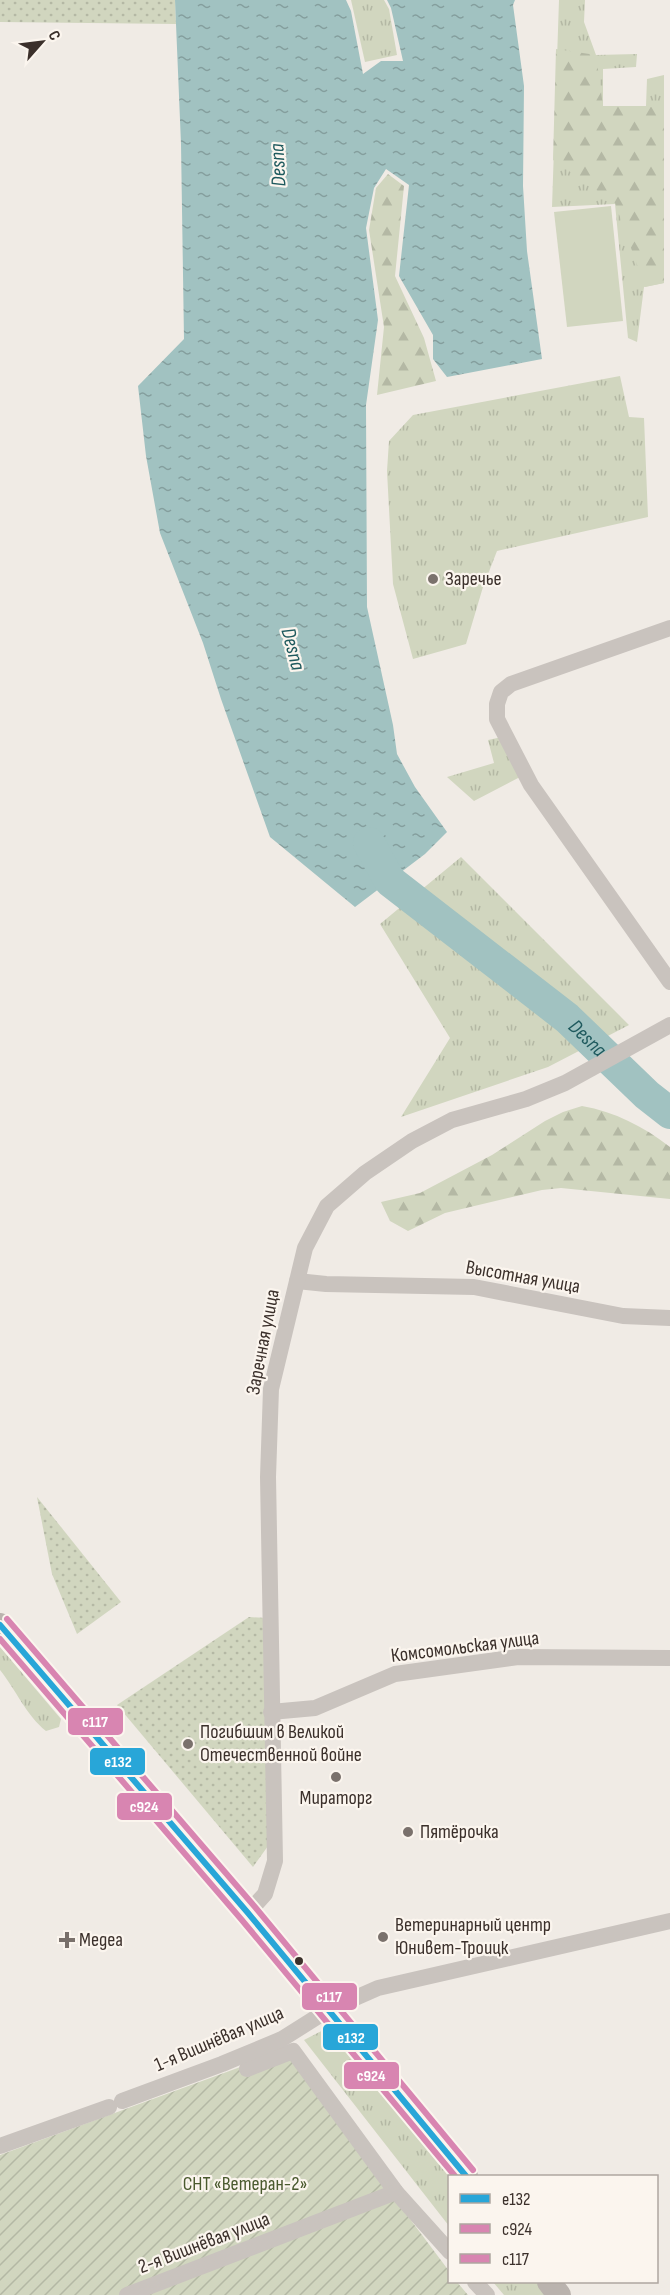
<svg xmlns="http://www.w3.org/2000/svg" width="670" height="2295" font-family="'Sofia Sans Condensed',sans-serif">
  <defs>
    <pattern id="grass-tufts" width="24" height="20" patternUnits="userSpaceOnUse" patternTransform="scale(1.5)"><rect width="24" height="20" fill="#d1d6bf"/><path d="M3 7l-1-3M5 7V3M7 7l1-3M15 17l-1-3M17 17v-4M19 17l1-3" fill="none" stroke="#b4b8a4"/></pattern>
    <pattern id="forest-firs" width="22" height="20" patternUnits="userSpaceOnUse" patternTransform="scale(1.5)"><rect width="22" height="20" fill="#d1d6bf"/><path d="M5 1l3.5 6h-7zM16 11l3.5 6h-7z" fill="#b4b8a4"/></pattern>
    <pattern id="park-dots" width="8" height="8" patternUnits="userSpaceOnUse" patternTransform="scale(1.5)"><rect width="8" height="8" fill="#d1d6bf"/><path d="M2 2h.1M6 6h.1" fill="none" stroke="#b4b8a4" stroke-width="1.8" stroke-linecap="round"/></pattern>
    <pattern id="garden-furrows" width="10" height="10" patternUnits="userSpaceOnUse" patternTransform="scale(1.5)"><rect width="10" height="10" fill="#d1d6bf"/><path d="M-1 1l2-2M0 10L10 0M9 11l2-2" fill="none" stroke="#b4b8a4"/></pattern>
    <pattern id="water-ripples" width="26" height="14" patternUnits="userSpaceOnUse" patternTransform="scale(1.5)"><rect width="26" height="14" fill="#a1c2c1"/><path d="M2 4q2-2 4 0t4 0M15 11q2-2 4 0t4 0" fill="none" stroke="#849e9d"/></pattern>
  </defs>
  <rect width="100%" height="100%" fill="#f0ebe5"/>
  <!-- grass -->
  <g fill="url(#grass-tufts)">
    <polygon points="351,0 384,0 389,9 397,55 365,62"/>
    <polygon points="559,0 585,0 584,22 596,55 637,54 636,67 603,69 603,106 646,106 647,79 664,75 664,283 644,287 637,342 628,338 615,204 552,207"/>
    <polygon points="620,376 629,417 644,418 648,517 497,551 483,587 466,644 413,659 393,584 387,471 389,441 413,415"/>
    <polygon points="502,737 520,777 474,801 447,777 494,763 488,740"/>
    <polygon points="461,857 629,1025 548,1067 401,1117 450,1038 380,924"/>
    <path d="M0,1647l61,72 -2,8 -13,4c-20,-16 -30,-41 -46,-61z"/>
    <polygon points="335,2024 457,2176 450,2176 449,2226 304,2040"/>
    <polygon points="493,2282 538,2282 548,2295 504,2295"/>
  </g>
  <!-- forest -->
  <g fill="url(#forest-firs)">
    <polygon points="556,49 596,55 603,106 664,107 664,283 645,287 615,203 553,160"/>
    <polygon points="388,174 404,186 395,276 424,338 436,381 377,395 384,327 369,230 376,188"/>
    <path d="M582,1106c33,6 61,20 88,41v52l-109,-11 -19,2 -97,23 -37,18 -18,-10 -9,-19 39,-9 72,-38 53,-34 18,-9z"/>
  </g>
  <!-- park -->
  <g fill="url(#park-dots)">
    <polygon points="0,0 175,0 176,24 0,22"/>
    <polygon points="37,1497 121,1602 77,1634 52,1574"/>
    <polygon points="249,1617 266,1618 268,1846 253,1867 117,1705"/>
  </g>
  <!-- garden -->
  <polygon fill="url(#garden-furrows)" points="284,2051 449,2271 450,2282 457,2282 468,2295 0,2295 0,2155"/>
  <!-- pitch -->
  <polygon fill="#d1d6bf" points="611,206 623,321 567,327 554,212"/>
  <!-- water -->
  <polygon fill="url(#water-ripples)" points="175,0 346,0 351,11 363,74 381,61 403,61 391,8 387,0 515,0 513,5 524,86 523,186 527,251 542,359 447,377 433,359 433,335 399,276 409,185 386,169 374,188 366,228 378,320 366,405 367,607 393,725 397,754 415,787 447,832 425,854 355,907 270,837 221,699 203,643 160,533 146,456 138,386 184,339 181,144"/>
  <g fill="none" stroke-linecap="round" stroke-linejoin="round">
    <!-- river -->
    <path stroke="#a1c2c1" stroke-width="32" id="s1" d="M369,843l21,38 177,137 80,77 23,18"/>
    <!-- minor -->
    <g stroke="#c9c3be" stroke-width="16">
      <polyline points="670,628 511,684 501,692 497,704 497,719 531,785 670,982"/>
      <polyline points="297,1281 326,1284 474,1287 623,1316 670,1318"/>
      <polyline points="271,1712 315,1708 395,1674 518,1657 670,1658"/>
      <polyline points="248,1913 265,1894 275,1861 268,1477 271,1389 305,1248 327,1206 365,1173 412,1141 452,1120 526,1099 565,1083 670,1025"/>
      <polyline points="247,2069 293,2051 396,2192 450,2252"/>
      <polyline points="122,2101 222,2064 282,2039 328,2010 378,1988 670,1921"/>
      <polyline points="0,2146 109,2107"/>
      <polyline points="475,2282 487,2295"/>
      <polyline points="127,2295 396,2192"/>
    </g>
    <!-- secondary -->
    <g stroke="#bab3ae" stroke-width="24">
      <polyline points="0,1625 248,1913 466,2176"/>
      <polyline points="549,2282 559,2295"/>
    </g>
    <!-- bus-1 casing -->
    <g stroke="#fbf5ee" stroke-width="10">
      <polyline id="bus-1" points="0,1625 248,1913 466,2176"/>
    </g>
    <!-- bus-2 casing -->
    <g stroke="#fbf5ee" stroke-width="10">
      <polyline id="bus-2" points="0,1639 241,1919 455,2176"/>
    </g>
    <!-- bus-3 casing -->
    <g stroke="#fbf5ee" stroke-width="10">
      <polyline id="bus-3" points="7,1619 255,1907 473,2170"/>
    </g>
    <!-- bus-1 -->
    <use href="#bus-1" stroke="#28a6d8" stroke-width="6"/>
    <!-- bus-2 -->
    <use href="#bus-2" stroke="#d885b1" stroke-width="6"/>
    <!-- bus-3 -->
    <use href="#bus-3" stroke="#d885b1" stroke-width="6"/>
  </g>
  <!-- markers -->
  <g fill="#7a716c" stroke="#fbf5ee" stroke-width="2">
    <circle cx="433" cy="579" r="6"/>
    <circle cx="188" cy="1744" r="6"/>
    <circle cx="336" cy="1777" r="6"/>
    <circle cx="408" cy="1832" r="6"/>
    <circle cx="383" cy="1937" r="6"/>
    <path d="M64 1931h6v6h6v6h-6v6h-6v-6h-6v-6h6z"/>
  </g>
  <circle fill="#3b302b" stroke="#fbf5ee" stroke-width="2" cx="299" cy="1961" r="5"/>
  <g text-anchor="middle" dominant-baseline="central" stroke-width="4.5" stroke-linejoin="round" paint-order="stroke">
    <!-- poi labels -->
    <g font-size="20" fill="#3b302b" stroke="#fbf5ee" text-anchor="start">
      <text x="445" y="579">Заречье</text>
      <text x="200" y="1732">Погибшим в Великой<tspan x="200" dy="23">Отечественной войне</tspan></text>
      <text x="336" y="1798" text-anchor="middle">Мираторг</text>
      <text x="420" y="1832">Пятёрочка</text>
      <text x="395" y="1925">Ветеринарный центр<tspan x="395" dy="23">Юнивет-Троицк</tspan></text>
      <text x="79" y="1940">Медеа</text>
    </g>
    <!-- street labels -->
    <g font-size="20" fill="#3b302b" stroke="#fbf5ee">
      <text transform="translate(523 1277) rotate(10)">Высотная улица</text>
      <text transform="translate(263 1342) rotate(-79)">Заречная улица</text>
      <text transform="translate(465 1647) rotate(-7)">Комсомольская улица</text>
      <text transform="translate(219 2039) rotate(-23)">1-я Вишнёвая улица</text>
      <text transform="translate(204 2243) rotate(-21)">2-я Вишнёвая улица</text>
    </g>
    <!-- park labels -->
    <g font-size="20" fill="#4a5a2e" stroke="#fbf5ee">
      <text x="245" y="2184">СНТ «Ветеран-2»</text>
    </g>
    <!-- water labels -->
    <g font-size="21" font-style="italic" fill="#1f5a5e" stroke="#fbf5ee">
      <text transform="translate(278 165) rotate(-93)">Desna</text>
      <text transform="translate(293 649) rotate(75)">Desna</text>
      <text stroke="none"><textPath href="#s1" startOffset="296">Desna</textPath></text>
    </g>
  </g>
  <g stroke="#fbf5ee" stroke-width="2">
    <rect x="67" y="1707" width="57" height="29" rx="6" fill="#d885b1"/>
    <rect x="89" y="1747" width="57" height="29" rx="6" fill="#28a6d8"/>
    <rect x="116" y="1792" width="57" height="29" rx="6" fill="#d885b1"/>
    <rect x="301" y="1982" width="57" height="29" rx="6" fill="#d885b1"/>
    <rect x="322" y="2023" width="57" height="28" rx="6" fill="#28a6d8"/>
    <rect x="343" y="2061" width="57" height="29" rx="6" fill="#d885b1"/>
  </g>
  <g font-size="16" text-anchor="middle" font-weight="bold" fill="#fff">
    <text x="95" y="1727">с117</text>
    <text x="118" y="1767">е132</text>
    <text x="144" y="1812">с924</text>
    <text x="329" y="2002">с117</text>
    <text x="351" y="2043">е132</text>
    <text x="371" y="2081">с924</text>
  </g>
  <!-- legend -->
  <rect x="448" y="2175" width="210" height="108" fill="#fbf5ee" stroke="#aea6a0" stroke-width="1.5"/>
  <rect x="460" y="2194" width="30" height="9" fill="#28a6d8" stroke="#aea6a0" stroke-width="1.5"/>
  <text x="502" y="2205" font-size="18" fill="#3b302b">е132</text>
  <rect x="460" y="2224" width="30" height="9" fill="#d885b1" stroke="#aea6a0" stroke-width="1.5"/>
  <text x="502" y="2235" font-size="18" fill="#3b302b">с924</text>
  <rect x="460" y="2254" width="30" height="9" fill="#d885b1" stroke="#aea6a0" stroke-width="1.5"/>
  <text x="502" y="2265" font-size="18" fill="#3b302b">с117</text>
  <!-- north arrow -->
  <g transform="translate(42 42) rotate(62)" stroke="#fbf5ee" stroke-width="4.5" paint-order="stroke">
  <path d="M0-4.5L10 22L0 15L-10 22Z" fill="#3b302b"/>
  <text y="-9" font-size="16" font-weight="bold" text-anchor="middle" fill="#3b302b">С</text>
  </g>
</svg>
